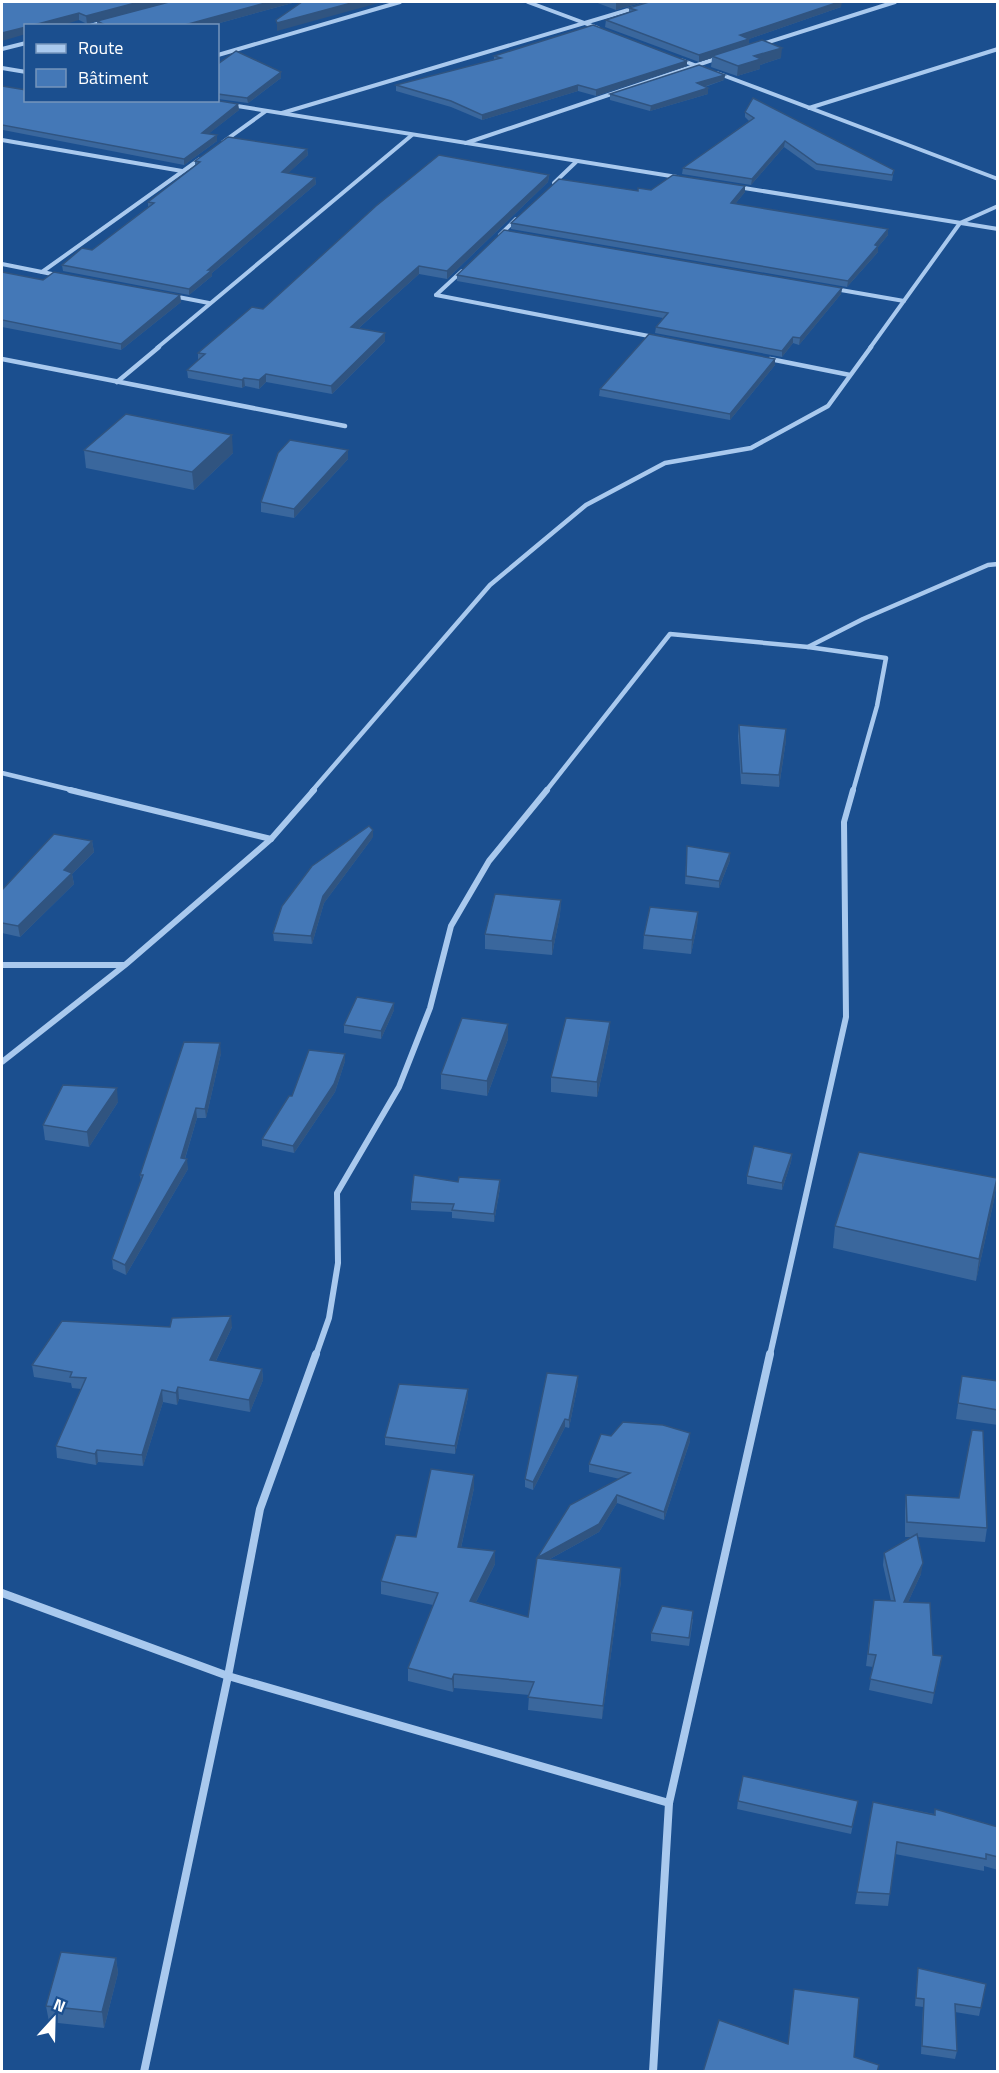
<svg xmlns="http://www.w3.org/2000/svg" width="999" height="2073" font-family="'Titillium Web',sans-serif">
  <rect width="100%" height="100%" fill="#1b4f8f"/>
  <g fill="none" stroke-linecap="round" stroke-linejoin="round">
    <!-- minor-far3 -->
    <g stroke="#a9c9ee" stroke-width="4">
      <polyline points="528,2 598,28"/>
      <polyline points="90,26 104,22"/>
      <polyline points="762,44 895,2"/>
      <polyline points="2,49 26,43"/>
      <polyline points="218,55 400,2"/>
      <polyline points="681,60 705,69"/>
      <polyline points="2,68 26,72"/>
      <polyline points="717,73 998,179"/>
      <polyline points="231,105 677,177"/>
      <polyline points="809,108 998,49"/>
      <polyline points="282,113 635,8"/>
      <polyline points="2,140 182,171"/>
      <polyline points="223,142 266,111"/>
      <polyline points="466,143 718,58"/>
      <polyline points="554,183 577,161"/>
      <polyline points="738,187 998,229"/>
      <polyline points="500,235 516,219"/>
      <polyline points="2,264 57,275"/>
      <polyline points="42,272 200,159"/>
      <polyline points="835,289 904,301"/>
      <polyline points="436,295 654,337"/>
      <polyline points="436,295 462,271"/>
      <polyline points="173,296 209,303"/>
      <polyline points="157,348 412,135"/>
      <polyline points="870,348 960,223 998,206"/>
    </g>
    <!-- minor-far2 -->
    <g stroke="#a9c9ee" stroke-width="4.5">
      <polyline points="2,359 345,426"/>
      <polyline points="770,359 850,375"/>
      <polyline points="117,382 159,347"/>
      <polyline points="808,647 886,658 877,706 853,791"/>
      <polyline points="2,773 76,791"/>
      <polyline points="312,791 490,585 586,505 665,463 751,448 828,406 871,347"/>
      <polyline points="546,791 670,634 808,647 863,619 988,565 998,564"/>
    </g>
    <!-- minor-far1 -->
    <g stroke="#a9c9ee" stroke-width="6">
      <polyline points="70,790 271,839"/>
      <polyline points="2,965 124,965"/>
      <polyline points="2,1062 125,965 271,839 314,790"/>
      <polyline points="316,1355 329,1318 338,1263 337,1193 399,1087 430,1008 451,926 489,861 547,790"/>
      <polyline points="770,1355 846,1017 844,822 853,790"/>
    </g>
    <!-- minor -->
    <g stroke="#a9c9ee" stroke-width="8">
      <polyline points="2,1593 228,1676 669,1803"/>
      <polyline points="144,2072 228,1676 260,1509 316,1354"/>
      <polyline points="653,2072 669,1803 770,1354"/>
    </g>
  </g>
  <!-- wall -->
  <g fill="#3a679d">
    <polygon points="2,2 166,2 107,18 169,2 296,2 209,26 97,26 97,21 87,24 79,20"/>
    <polygon points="595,2 643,2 616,10"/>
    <polygon points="841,7 749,39 749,44 781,58 760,65 760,69 737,76 711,67 712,58 699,62 605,27 606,20 629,12 629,8"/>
    <polygon points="494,56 687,61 687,66 596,96 578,91 482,120 451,107 396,91 396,85 494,60"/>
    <polygon points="218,64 281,78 248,103 218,99"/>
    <polygon points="725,75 724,80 705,87 708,94 650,111 610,100 610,94"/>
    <polygon points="2,86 26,100 238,104 239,110 208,134 217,141 184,165 3,130 2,131"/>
    <polygon points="745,112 894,170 892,181 816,170 784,147 751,185 682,174 683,168 749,121 745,117"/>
    <polygon points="307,149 308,155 288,173 315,178 316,184 212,273 212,276 189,295 63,271 62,265 92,250 148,207 148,202 195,165 195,161"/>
    <polygon points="549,175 548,182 447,279 419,274 359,328 385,341 332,394 266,382 259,389 245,386 242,388 188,378 187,370 198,360 198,353 263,309"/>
    <polygon points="745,186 745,192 735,204 888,235 878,247 878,252 847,287 511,229 511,223 638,191"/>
    <polygon points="2,272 43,280 180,295 181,302 121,350 2,327"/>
    <polygon points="457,275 842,288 841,294 799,345 793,343 782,357 655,333 656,327 663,318 457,281"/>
    <polygon points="775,359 775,365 730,420 599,396 600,389"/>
    <polygon points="84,450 233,453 194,490 86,468"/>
    <polygon points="348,450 348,459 294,518 261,512 261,502"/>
    <polygon points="739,725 786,740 779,787 741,784 738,736"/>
    <polygon points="373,837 324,903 312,944 274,941 273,933"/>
    <polygon points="92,841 94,852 72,874 74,884 20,937 2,933 2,890"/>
    <polygon points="687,846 730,860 719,888 685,884"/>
    <polygon points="561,900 560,914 552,955 485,949 485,934"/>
    <polygon points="698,912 697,926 691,954 643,949 644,935"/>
    <polygon points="394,1003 394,1010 381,1039 344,1033 344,1025"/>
    <polygon points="508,1024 508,1039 487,1096 441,1089 441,1074"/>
    <polygon points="610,1037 597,1097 551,1092 551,1077"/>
    <polygon points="221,1053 206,1118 197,1118 185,1159 188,1169 126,1275 113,1269 112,1259 141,1181 140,1175"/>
    <polygon points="345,1061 335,1092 294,1153 262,1146 262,1139 292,1096"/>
    <polygon points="118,1102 89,1147 45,1140 43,1125"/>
    <polygon points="792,1154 791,1162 782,1190 747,1184 747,1176"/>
    <polygon points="997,1178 994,1200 976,1281 833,1248 835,1226"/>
    <polygon points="500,1188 494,1222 452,1218 452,1212 411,1210 411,1202"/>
    <polygon points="170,1327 232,1327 216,1361 262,1369 263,1380 250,1412 179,1399 177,1405 163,1402 143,1466 98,1462 96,1465 57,1458 56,1446 81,1389 72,1388 71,1383 34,1377 32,1365"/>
    <polygon points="962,1376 998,1381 998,1425 956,1419"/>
    <polygon points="578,1384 569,1428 565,1427 533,1490 525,1487 525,1479"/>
    <polygon points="468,1397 455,1454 385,1445 385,1437"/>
    <polygon points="611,1436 690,1441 664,1520 617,1503 599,1532 550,1559 621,1568 621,1581 602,1719 528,1710 529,1695 454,1688 453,1692 408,1681 408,1668 433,1605 381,1594 381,1581 416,1537 474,1488 461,1548 495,1551 495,1564 476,1602 528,1617 537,1558 620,1479 589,1472 589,1464"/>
    <polygon points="906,1495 987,1528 985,1542 918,1537 921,1574 908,1602 940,1668 932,1704 869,1690 873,1667 866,1666 874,1600 891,1601 883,1565 884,1553 912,1537 905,1537 905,1509"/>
    <polygon points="693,1619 689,1646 651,1641 651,1633"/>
    <polygon points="738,1801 858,1801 851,1834 737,1809"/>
    <polygon points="873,1802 934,1814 935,1809 998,1827 998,1870 984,1866 984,1871 895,1854 888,1906 855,1904"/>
    <polygon points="116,1958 118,1973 104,2028 49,2022 46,2006"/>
    <polygon points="918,1968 986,1984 979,2016 955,2012 957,2051 955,2059 921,2054 923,2007 915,2006"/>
  </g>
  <!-- shaded-wall -->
  <g fill="#305480">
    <polygon points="139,2 166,2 87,24 86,16"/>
    <polygon points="269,2 296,2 209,26 181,26"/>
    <polygon points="355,2 382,2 277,31 277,23"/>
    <polygon points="620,2 643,2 616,10 616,3"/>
    <polygon points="839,2 842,2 841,7 749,39 749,46 712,56 712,58 699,62 699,55 740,35"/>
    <polygon points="79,13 79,20 60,26 30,26"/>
    <polygon points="26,27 26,34 2,41 2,33"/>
    <polygon points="782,48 781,58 760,65 760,69 737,76 738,66 754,56"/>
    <polygon points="687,61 687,66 596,96 596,90"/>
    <polygon points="281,72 281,78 248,103 247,98"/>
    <polygon points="725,75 724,80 697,89 697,83"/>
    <polygon points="578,85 578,91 482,120 482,115"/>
    <polygon points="708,88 708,94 650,111 651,106"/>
    <polygon points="238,104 239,110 202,139 202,133"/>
    <polygon points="217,135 217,141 184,165 184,159"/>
    <polygon points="785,141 784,147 751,185 752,179"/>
    <polygon points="307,149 308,155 283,178 282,172"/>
    <polygon points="549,175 548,182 447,279 447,271"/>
    <polygon points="315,178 316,184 212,273 212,276 189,295 189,289 208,270"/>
    <polygon points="745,186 745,192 731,209 731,203"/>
    <polygon points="888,229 888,235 878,247 878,252 847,287 848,281"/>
    <polygon points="419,266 419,274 351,335 351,327"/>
    <polygon points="842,288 841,294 799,345 800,338"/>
    <polygon points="180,295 181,302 121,350 121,344"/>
    <polygon points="385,333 385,341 332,394 331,386"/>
    <polygon points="793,337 793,343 782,357 782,351"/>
    <polygon points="775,359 775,365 730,420 730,414"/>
    <polygon points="266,374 266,382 259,389 259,380"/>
    <polygon points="244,378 245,386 242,388 242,380"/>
    <polygon points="232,435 233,453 194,490 192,472"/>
    <polygon points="348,450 348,459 294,518 294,509"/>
    <polygon points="786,729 786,740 779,787 779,775"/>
    <polygon points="373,830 373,837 324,903 312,944 311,936 323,896"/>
    <polygon points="92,841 94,852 72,874 74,884 20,937 18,926 64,870"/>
    <polygon points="730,853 730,860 719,888 719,881"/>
    <polygon points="561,900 560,914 552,955 552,941"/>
    <polygon points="698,912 697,926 691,954 692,940"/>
    <polygon points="394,1003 394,1010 381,1039 381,1031"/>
    <polygon points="610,1022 610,1037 597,1097 597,1082"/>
    <polygon points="508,1024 508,1039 487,1096 487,1081"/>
    <polygon points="220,1043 221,1053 206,1118 205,1109"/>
    <polygon points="345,1054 345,1061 335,1092 294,1153 293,1146"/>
    <polygon points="117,1088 118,1102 89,1147 87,1132"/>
    <polygon points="196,1108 197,1118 182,1168 181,1158"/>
    <polygon points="792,1154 791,1162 782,1190 782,1183"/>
    <polygon points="187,1159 188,1169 126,1275 125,1265"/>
    <polygon points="997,1178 994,1200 976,1281 979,1259"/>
    <polygon points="500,1180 500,1188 494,1222 494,1214"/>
    <polygon points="231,1316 232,1327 211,1371 210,1360"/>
    <polygon points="262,1369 263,1380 250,1412 249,1400"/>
    <polygon points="578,1376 578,1384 569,1428 569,1420"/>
    <polygon points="178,1387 179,1399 177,1405 176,1393"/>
    <polygon points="468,1389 468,1397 455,1454 455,1446"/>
    <polygon points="162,1390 163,1402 143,1466 142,1455"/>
    <polygon points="565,1419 565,1427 533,1490 533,1482"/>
    <polygon points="690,1433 690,1441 664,1520 664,1512"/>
    <polygon points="97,1450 98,1462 96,1465 95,1454"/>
    <polygon points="474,1475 474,1488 458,1561 458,1547"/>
    <polygon points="617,1495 617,1503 599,1532 537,1566 537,1558"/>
    <polygon points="495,1551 495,1564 470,1614 470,1601"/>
    <polygon points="923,1563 921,1574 903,1613 904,1602"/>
    <polygon points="621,1568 621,1581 602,1719 603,1706"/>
    <polygon points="942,1656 940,1668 932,1704 934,1693"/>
    <polygon points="454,1674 454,1688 453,1692 452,1679"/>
    <polygon points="116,1958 118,1973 104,2028 102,2012"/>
  </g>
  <!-- building -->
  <g fill="#4478b7" stroke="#305480" stroke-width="1.5">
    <polygon points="2,2 139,2 86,16 79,13 30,26 26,26 26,27 2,33"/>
    <polygon points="169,2 269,2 181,26 107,26 97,21"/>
    <polygon points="302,2 355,2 277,23 276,20"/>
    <polygon points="649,2 839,2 740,35 749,39 699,55 606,20 636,10 629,8"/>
    <polygon points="593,25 687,61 596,90 578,85 482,115 451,101 396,85 501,58 494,56"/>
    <polygon points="762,40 782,48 754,56 761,59 738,66 712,56"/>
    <polygon points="236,51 281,72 247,98 218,94 218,64"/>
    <polygon points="699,65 725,75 697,83 708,88 651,106 610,94"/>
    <polygon points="2,86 26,90 26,100 214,100 238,104 202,133 217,135 184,159 2,125"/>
    <polygon points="753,98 894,170 892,175 817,164 785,141 752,179 683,168 754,118 745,112"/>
    <polygon points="228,137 307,149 282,172 315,178 208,270 212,270 189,289 62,265 82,248 92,250 154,203 148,202 200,162 195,161"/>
    <polygon points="439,155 549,175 447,271 419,266 351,327 385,333 331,386 266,374 259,380 244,378 242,380 187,370 205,354 198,353 252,307 263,309 376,206"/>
    <polygon points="673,175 745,186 731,203 888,229 875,245 878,246 848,281 511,223 559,179 638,191 638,188 651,190"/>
    <polygon points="504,230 842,288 800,338 793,337 782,351 656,327 668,313 457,275"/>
    <polygon points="2,272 43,280 54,272 180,295 121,344 2,320"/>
    <polygon points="649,334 775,359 730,414 600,389"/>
    <polygon points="126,414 232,435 192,472 84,450"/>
    <polygon points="290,440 348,450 294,509 261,502 278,453"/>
    <polygon points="739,725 786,729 779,775 742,773"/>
    <polygon points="369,826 373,830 323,896 311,936 273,933 282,906 312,866"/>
    <polygon points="54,834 92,841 64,870 72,873 18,926 2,923 2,890"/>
    <polygon points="687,846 730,853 719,881 686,876"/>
    <polygon points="495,894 561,900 552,941 485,934"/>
    <polygon points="650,907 698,912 692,940 644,935"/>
    <polygon points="357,997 394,1003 381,1031 344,1025"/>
    <polygon points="462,1018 508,1024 487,1081 441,1074"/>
    <polygon points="566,1018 610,1022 597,1082 551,1077"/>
    <polygon points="184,1042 220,1043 205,1109 196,1108 181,1158 187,1159 125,1265 112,1259 143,1175 140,1175"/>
    <polygon points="309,1050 345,1054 334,1084 293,1146 262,1139 289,1096 292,1096"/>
    <polygon points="63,1085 117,1088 87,1132 43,1125"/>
    <polygon points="754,1146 792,1154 782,1183 747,1176"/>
    <polygon points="859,1152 997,1178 979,1259 835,1226"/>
    <polygon points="414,1175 458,1182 459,1177 500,1180 494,1214 452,1210 454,1204 411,1202"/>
    <polygon points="231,1316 210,1360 262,1369 249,1400 178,1387 176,1393 162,1390 142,1455 97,1450 95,1454 56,1446 86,1378 70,1377 72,1372 32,1365 62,1321 170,1327 172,1318"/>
    <polygon points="547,1373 578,1376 569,1420 565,1419 533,1482 525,1479"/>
    <polygon points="962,1376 998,1381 998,1410 958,1403"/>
    <polygon points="399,1384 468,1389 455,1446 385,1437"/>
    <polygon points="623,1422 663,1425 690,1433 664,1512 617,1495 599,1524 537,1558 570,1505 630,1473 589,1464 601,1434 611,1436"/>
    <polygon points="972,1430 983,1431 987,1528 907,1522 906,1495 959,1498"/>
    <polygon points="431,1469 474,1475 458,1547 495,1551 470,1601 528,1617 537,1558 621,1568 603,1706 528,1697 534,1682 454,1674 452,1679 408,1668 438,1593 381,1581 396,1535 416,1537"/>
    <polygon points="917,1534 923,1563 904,1602 930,1603 933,1655 942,1656 934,1693 870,1679 876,1655 868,1654 874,1600 895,1601 884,1553"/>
    <polygon points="662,1606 693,1611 689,1638 651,1633"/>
    <polygon points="743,1776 858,1801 852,1827 738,1801"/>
    <polygon points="873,1802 935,1815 935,1809 998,1827 998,1857 986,1854 986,1859 897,1842 890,1894 857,1892"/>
    <polygon points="61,1952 116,1958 102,2012 46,2006"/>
    <polygon points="918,1968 986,1984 981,2008 955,2004 957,2051 922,2046 924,1999 916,1998"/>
    <polygon points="794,1989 859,1998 854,2057 879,2065 877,2072 703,2072 719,2020 788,2044"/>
  </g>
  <!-- border -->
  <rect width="999" height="2073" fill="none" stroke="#ffffff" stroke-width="6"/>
  <!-- legend -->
  <rect x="24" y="24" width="195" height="78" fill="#1b4f8f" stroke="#7695bc" stroke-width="1.5"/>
  <rect x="36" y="44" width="30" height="9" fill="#a9c9ee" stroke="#7695bc" stroke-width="1.5"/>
  <text x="78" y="54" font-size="18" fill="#ffffff">Route</text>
  <rect x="36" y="69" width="30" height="18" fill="#4478b7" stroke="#7695bc" stroke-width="1.5"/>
  <text x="78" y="84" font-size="18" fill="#ffffff">Bâtiment</text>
  <!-- north arrow -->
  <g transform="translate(54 2019) rotate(22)" stroke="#1b4f8f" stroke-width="4.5" paint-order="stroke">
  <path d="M0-4.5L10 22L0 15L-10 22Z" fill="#ffffff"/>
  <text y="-9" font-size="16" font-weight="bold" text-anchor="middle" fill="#ffffff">N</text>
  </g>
</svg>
